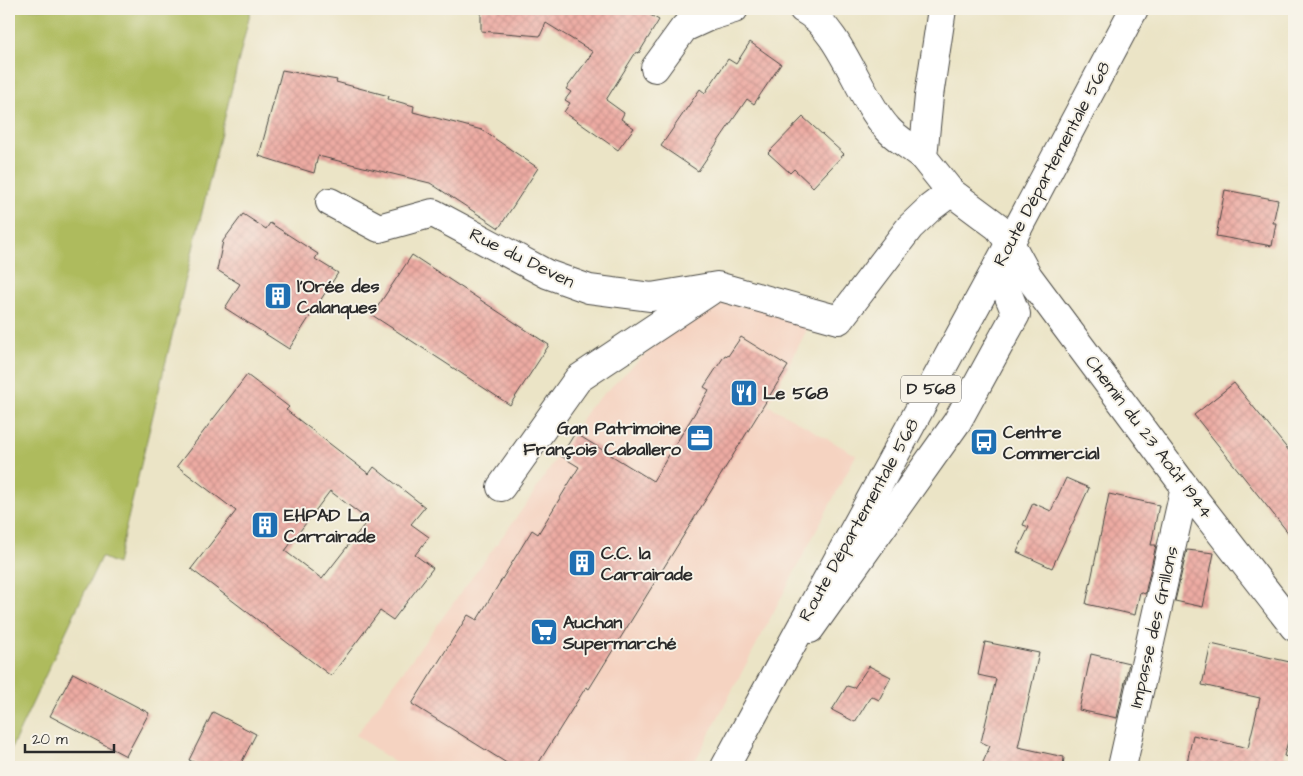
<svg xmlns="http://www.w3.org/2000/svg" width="1303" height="776" font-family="'Architects Daughter',sans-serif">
  <defs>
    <pattern id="building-cross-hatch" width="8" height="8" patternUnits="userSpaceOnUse" patternTransform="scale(1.25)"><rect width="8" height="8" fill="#edaba3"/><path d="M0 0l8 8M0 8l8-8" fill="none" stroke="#cb938c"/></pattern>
  </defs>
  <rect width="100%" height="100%" fill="#f7f3e8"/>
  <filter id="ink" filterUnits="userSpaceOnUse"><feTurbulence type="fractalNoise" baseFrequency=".02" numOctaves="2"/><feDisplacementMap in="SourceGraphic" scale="10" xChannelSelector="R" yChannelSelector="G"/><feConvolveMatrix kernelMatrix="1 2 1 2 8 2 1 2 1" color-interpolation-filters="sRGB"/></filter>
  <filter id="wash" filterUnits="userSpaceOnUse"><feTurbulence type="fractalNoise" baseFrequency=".0096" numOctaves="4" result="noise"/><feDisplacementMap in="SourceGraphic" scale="20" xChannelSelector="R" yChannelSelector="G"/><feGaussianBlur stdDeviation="1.12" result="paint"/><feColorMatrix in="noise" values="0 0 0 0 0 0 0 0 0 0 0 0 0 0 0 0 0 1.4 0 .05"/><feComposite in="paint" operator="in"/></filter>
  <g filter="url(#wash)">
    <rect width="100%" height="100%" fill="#ebe4c6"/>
    <!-- built -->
    <polygon fill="#f5d3c1" points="720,302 813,318 768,405 856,455 692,767 401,767 356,735 527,503 589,408 660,340"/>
    <!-- green -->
    <polygon fill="#aebb5d" stroke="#6c7344" points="9,9 251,9 117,564 101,557 9,753"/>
    <g id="blocks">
      <!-- building -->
      <g fill="url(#building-cross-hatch)" fill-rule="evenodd">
        <polygon points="481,9 640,9 659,20 639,53 636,52 606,100 624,113 621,119 634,128 618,150 564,112 570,103 565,100 571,92 566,89 593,52 546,23 540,36 481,31"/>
        <polygon points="750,42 781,64 754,104 747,99 698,171 661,146 700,89 705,93 728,59 736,64"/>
        <polygon points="282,70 337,80 336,82 389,96 388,99 414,106 413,112 482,130 538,168 499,228 430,183 318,156 314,173 259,156"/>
        <polygon points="803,117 844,154 813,187 794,169 790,173 768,153"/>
        <polygon points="1225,190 1278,200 1273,223 1276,223 1272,246 1216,236"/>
        <polygon points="243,214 266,229 270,223 318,254 315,259 338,273 289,349 225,308 240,284 217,270 223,241"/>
        <polygon points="412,255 549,345 510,405 372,315"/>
        <polygon points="741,337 788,366 589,689 586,687 536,767 513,767 412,704 468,615 477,620 532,530 538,534 579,467 561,456 575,433 653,481 709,390 704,387 725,355 728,356"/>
        <path d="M247,375l42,32 -3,3 83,64 5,-7 51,40 -14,17 18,13 -14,18 18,13 -40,52 -13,-9 -49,65 -140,-107 45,-58 -59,-45zM330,491l38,29 -46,59 -37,-28z"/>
        <polygon points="1234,383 1294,457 1294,540 1194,415"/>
        <polygon points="1066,478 1089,488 1052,568 1017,552 1029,527 1023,525 1033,503 1051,511"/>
        <polygon points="1109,494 1159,505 1151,545 1156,545 1145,594 1140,592 1135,615 1086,604"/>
        <polygon points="1187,550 1214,553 1203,607 1175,601"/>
        <polygon points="985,642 1039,653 1018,747 1064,757 1063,767 981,767 990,746 981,742 996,679 978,675"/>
        <polygon points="1211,644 1294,663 1294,720 1284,756 1291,758 1290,767 1186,767 1193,735 1248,748 1260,698 1202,685"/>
        <polygon points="1091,654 1129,663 1117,718 1079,710"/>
        <polygon points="869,666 891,677 879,700 871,696 855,722 832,710 847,686 854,688"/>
        <polygon points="73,673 149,713 126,756 50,716"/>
        <polygon points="213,712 256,734 239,767 204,767 189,760"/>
      </g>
    </g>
  </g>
  <g filter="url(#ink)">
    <use href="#blocks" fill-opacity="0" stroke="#484742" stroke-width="1"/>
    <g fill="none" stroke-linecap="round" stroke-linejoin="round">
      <!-- street casing -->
      <g stroke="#484742" stroke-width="30">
        <g id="street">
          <path d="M803,9c38,20 55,87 84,119 9,11 25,19 36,29"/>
          <polyline points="942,9 929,96 923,157 951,192 998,227 1010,243 1028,276 1185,487 1294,627"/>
          <polyline points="655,68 684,28 708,17 734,9"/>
          <polyline points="330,202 379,228 433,213 547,274 589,289 651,297 717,286 839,320 910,227 930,208 951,192"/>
          <polyline points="501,487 578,379 710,291"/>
          <polyline points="810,629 957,422 1016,314 997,267"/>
          <polyline points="1122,767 1185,487"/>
        </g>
      </g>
      <!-- primary casing -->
      <g stroke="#484742" stroke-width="30">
        <polyline id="primary" points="725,767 1010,243 1134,9"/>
      </g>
      <!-- street -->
      <use href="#street" stroke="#fff" stroke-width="28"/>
      <!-- primary -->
      <use href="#primary" stroke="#fff" stroke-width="28"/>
    </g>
  </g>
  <!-- icons -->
  <defs>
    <g id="building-square" transform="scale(1.4375)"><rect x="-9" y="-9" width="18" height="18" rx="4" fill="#1f6fb2" stroke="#f7f3e8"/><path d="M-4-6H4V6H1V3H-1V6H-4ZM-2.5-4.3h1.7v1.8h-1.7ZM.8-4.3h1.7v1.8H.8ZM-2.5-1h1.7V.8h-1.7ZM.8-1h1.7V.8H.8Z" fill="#fff"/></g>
    <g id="restaurant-square" transform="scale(1.4375)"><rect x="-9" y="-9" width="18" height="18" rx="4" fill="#1f6fb2" stroke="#f7f3e8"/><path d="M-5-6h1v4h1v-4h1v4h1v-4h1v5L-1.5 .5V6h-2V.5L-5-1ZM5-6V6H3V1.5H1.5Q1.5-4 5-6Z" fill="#fff"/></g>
    <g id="office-square" transform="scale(1.4375)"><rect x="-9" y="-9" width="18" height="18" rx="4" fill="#1f6fb2" stroke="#f7f3e8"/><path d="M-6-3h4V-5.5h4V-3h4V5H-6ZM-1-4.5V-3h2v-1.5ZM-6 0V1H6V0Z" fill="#fff"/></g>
    <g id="bus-square" transform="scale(1.4375)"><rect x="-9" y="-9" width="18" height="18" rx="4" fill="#1f6fb2" stroke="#f7f3e8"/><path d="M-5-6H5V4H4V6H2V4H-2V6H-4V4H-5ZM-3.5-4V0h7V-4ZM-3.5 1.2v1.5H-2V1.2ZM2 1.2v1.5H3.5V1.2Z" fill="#fff"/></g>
    <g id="supermarket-square" transform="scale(1.4375)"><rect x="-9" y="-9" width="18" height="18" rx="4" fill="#1f6fb2" stroke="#f7f3e8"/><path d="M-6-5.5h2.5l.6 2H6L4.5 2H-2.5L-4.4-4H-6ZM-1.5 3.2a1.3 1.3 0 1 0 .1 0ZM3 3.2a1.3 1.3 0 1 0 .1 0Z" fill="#fff"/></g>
  </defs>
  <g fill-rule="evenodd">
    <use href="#building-square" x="278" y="296"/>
    <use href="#restaurant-square" x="744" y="393"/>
    <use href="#office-square" x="700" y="438"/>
    <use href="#bus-square" x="984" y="442"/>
    <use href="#building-square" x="265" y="525"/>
    <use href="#building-square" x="582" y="563"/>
    <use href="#supermarket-square" x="544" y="632"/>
  </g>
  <g text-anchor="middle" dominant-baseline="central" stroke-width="4" stroke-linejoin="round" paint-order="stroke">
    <!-- shield labels -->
    <rect fill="#f7f3e8" stroke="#686764" stroke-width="1" x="901" y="375.5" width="60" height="27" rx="4"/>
    <g font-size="16" font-weight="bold" fill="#2b2b2b">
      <text x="931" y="389">D 568</text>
    </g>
    <!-- street labels -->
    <g font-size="18" fill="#2b2b2b" stroke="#f7f3e8">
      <text transform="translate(1052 164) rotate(-62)">Route Départementale 568</text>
      <text transform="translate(522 258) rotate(26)">Rue du Deven</text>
      <text transform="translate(1149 437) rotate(53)">Chemin du 23 Août 1944</text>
      <text transform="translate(859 520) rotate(-61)">Route Départementale 568</text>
      <text transform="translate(1154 627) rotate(-77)">Impasse des Grillons</text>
    </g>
    <!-- poi labels -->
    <g font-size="18" font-weight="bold" fill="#2b2b2b" stroke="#f7f3e8" text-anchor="start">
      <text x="297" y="286">l'Orée des<tspan x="297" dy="21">Calanques</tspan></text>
      <text x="763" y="393">Le 568</text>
      <text x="681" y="428" text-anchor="end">Gan Patrimoine<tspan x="681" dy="21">François Caballero</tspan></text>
      <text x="1003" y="432">Centre<tspan x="1003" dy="21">Commercial</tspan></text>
      <text x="284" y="515">EHPAD La<tspan x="284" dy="21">Carrairade</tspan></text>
      <text x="601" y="553">C.C. la<tspan x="601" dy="21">Carrairade</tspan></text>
      <text x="563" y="622">Auchan<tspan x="563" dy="21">Supermarché</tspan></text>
    </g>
  </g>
  <!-- margin -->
  <rect width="1303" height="776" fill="none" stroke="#f7f3e8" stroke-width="30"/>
  <!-- scale -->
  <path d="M25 744v8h89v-8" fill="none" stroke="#2b2b2b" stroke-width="2.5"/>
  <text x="32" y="744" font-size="15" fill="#2b2b2b" stroke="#f7f3e8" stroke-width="4" paint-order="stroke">20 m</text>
</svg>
